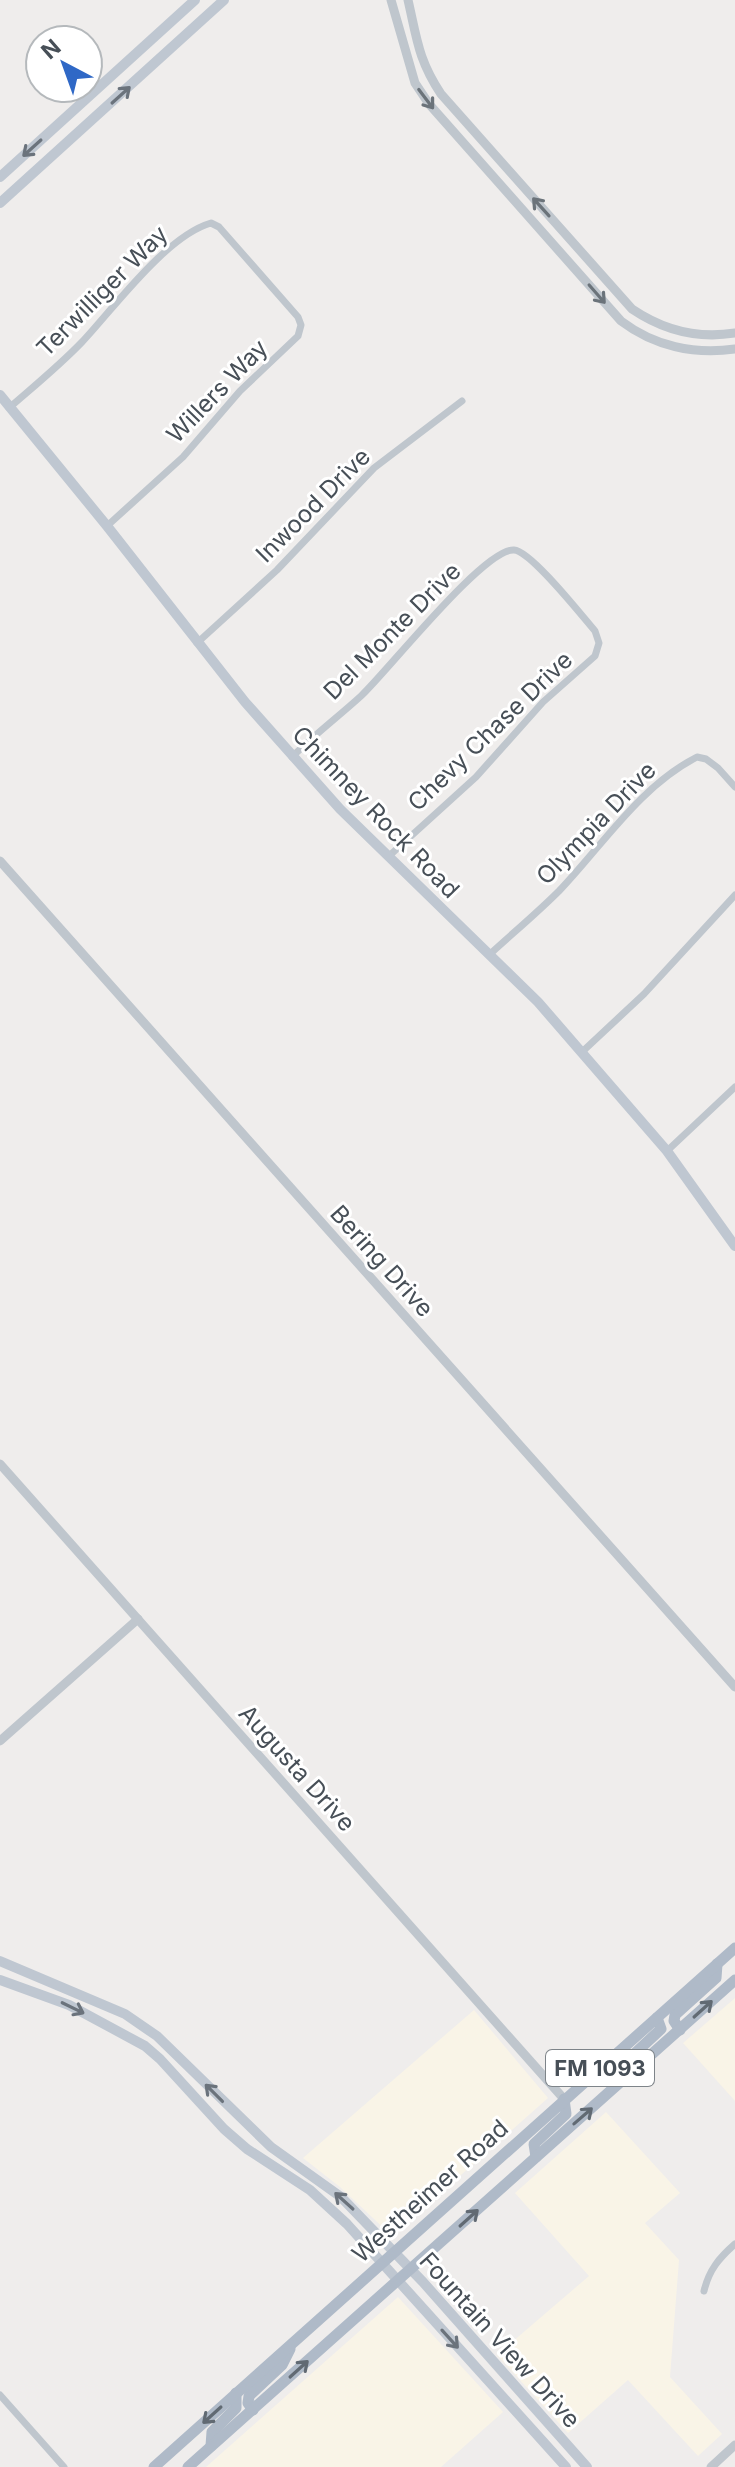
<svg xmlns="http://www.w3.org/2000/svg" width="735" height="2467" font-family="Inter,sans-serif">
  <rect width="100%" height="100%" fill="#efedec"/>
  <!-- commercial -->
  <g fill="#f9f4e7">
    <polygon points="735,1998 735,2101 683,2043"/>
    <polygon points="474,2010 548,2098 392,2236 340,2187 303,2158"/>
    <polygon points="606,2112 680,2193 645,2223 679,2260 670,2377 722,2434 698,2456 628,2380 568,2433 497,2355 589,2276 515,2193"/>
    <polygon points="398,2297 503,2412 441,2467 206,2467"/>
  </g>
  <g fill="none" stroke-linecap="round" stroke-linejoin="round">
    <!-- minor -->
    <g stroke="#bfc6cd" stroke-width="7">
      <path d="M9,408c24,-21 50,-42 73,-66 32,-34 84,-106 129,-119l8,4 79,90 3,8 -3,11 -58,55 -57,66 -76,69"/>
      <polyline points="197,643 277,570 374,468 462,401"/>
      <path d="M292,757c22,-22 46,-40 69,-61 26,-24 123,-148 153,-146 17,1 68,66 81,81l4,12 -4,13 -52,46 -67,75 -87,79"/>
      <path d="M490,954c23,-21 47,-41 69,-63 43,-45 81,-105 138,-134l9,2 12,9 17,19"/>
      <polyline points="582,1052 644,994 735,895"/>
      <polyline points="667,1151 735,1087"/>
      <path d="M704,2291c5,-21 15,-33 31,-47"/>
      <polyline points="0,2395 64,2467"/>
    </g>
    <!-- tertiary -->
    <g stroke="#bfc6cd" stroke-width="9">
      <path d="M391,0l24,83 14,21 192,217c33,25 73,34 114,28"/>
      <path d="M408,0c9,39 10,59 33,94l191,215c31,21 66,30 103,24"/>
      <polyline points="0,861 735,1687"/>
      <polyline points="0,1464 564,2099"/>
      <polyline points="0,1741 138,1619"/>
      <polyline points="711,2467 735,2445"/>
    </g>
    <!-- secondary -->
    <g stroke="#bfc7d1" stroke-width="10">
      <polyline points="0,177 195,0"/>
      <polyline points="0,203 224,0"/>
      <polyline points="0,395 107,526 245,702 340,809 538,1002 667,1151 735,1246"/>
      <polyline points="0,1961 125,2014 157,2036 271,2147 341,2197 423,2282 587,2467"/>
      <polyline points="0,1980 69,2005 145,2046 160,2059 224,2129 247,2149 310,2190 347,2224 566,2467"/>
    </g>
    <!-- primary -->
    <g stroke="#afbac8" stroke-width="11">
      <polyline points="680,2030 674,2021 675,2015 716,1978 717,1964"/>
      <polyline points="629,2074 631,2057 661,2029 657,2018"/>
      <polyline points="536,2157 534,2144 566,2114 564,2099"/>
      <polyline points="253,2410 248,2403 249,2396 282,2365 290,2349"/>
      <polyline points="211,2446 212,2432 236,2408 236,2393"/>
      <polyline points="154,2467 735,1948"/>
      <polyline points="188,2467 735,1980"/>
    </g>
  </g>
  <!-- one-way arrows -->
  <defs><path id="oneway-shaft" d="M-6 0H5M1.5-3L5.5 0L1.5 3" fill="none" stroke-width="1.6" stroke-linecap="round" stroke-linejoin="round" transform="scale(2)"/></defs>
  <g stroke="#6b737c">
    <use href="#oneway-shaft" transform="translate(121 95) rotate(-42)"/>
    <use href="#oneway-shaft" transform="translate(32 148) rotate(138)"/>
    <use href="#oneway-shaft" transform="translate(73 2008) rotate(26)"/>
    <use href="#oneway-shaft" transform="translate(214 2093) rotate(-135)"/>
    <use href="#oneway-shaft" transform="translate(344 2201) rotate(-138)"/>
    <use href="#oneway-shaft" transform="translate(450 2339) rotate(48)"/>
  </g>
  <g stroke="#6b737a">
    <use href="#oneway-shaft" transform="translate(426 99) rotate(53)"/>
    <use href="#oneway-shaft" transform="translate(541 207) rotate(-132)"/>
    <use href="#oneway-shaft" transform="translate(597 294) rotate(49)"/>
  </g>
  <g stroke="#616a73">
    <use href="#oneway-shaft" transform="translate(703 2009) rotate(-42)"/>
    <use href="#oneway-shaft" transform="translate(583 2116) rotate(-41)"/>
    <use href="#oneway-shaft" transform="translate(469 2218) rotate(-42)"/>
    <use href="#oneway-shaft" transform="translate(299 2369) rotate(-42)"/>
    <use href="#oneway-shaft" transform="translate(212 2415) rotate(138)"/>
  </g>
  <g text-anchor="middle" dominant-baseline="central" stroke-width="6" stroke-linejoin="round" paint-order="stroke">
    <!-- shield labels -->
    <rect fill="#fff" stroke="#7e8489" stroke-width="2" x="546" y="2050" width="108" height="36" rx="6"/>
    <g font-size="22" font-weight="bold" fill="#474f57">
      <text x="600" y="2068">FM 1093</text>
    </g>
    <!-- street labels -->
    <g font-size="24" fill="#474f57" stroke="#fff">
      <text transform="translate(102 291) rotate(-45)">Terwilliger Way</text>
      <text transform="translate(217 391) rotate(-46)">Willers Way</text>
      <text transform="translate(313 505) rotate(-45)">Inwood Drive</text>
      <text transform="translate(392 631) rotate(-45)">Del Monte Drive</text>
      <text transform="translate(490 731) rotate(-44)">Chevy Chase Drive</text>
      <text transform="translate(376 812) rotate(46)">Chimney Rock Road</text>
      <text transform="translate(596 823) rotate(-46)">Olympia Drive</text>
      <text transform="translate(382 1261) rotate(48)">Bering Drive</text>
      <text transform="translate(297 1768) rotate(48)">Augusta Drive</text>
      <text transform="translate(430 2191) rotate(-42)">Westheimer Road</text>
      <text transform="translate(500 2340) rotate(48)">Fountain View Drive</text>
    </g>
  </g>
  <!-- north arrow -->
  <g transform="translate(64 64) rotate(319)"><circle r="38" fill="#ffffff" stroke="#b5b9bc" stroke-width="2"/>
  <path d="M0-6L14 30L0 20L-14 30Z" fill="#2f68c6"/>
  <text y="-12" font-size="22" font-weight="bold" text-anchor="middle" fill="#474f57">N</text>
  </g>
</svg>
